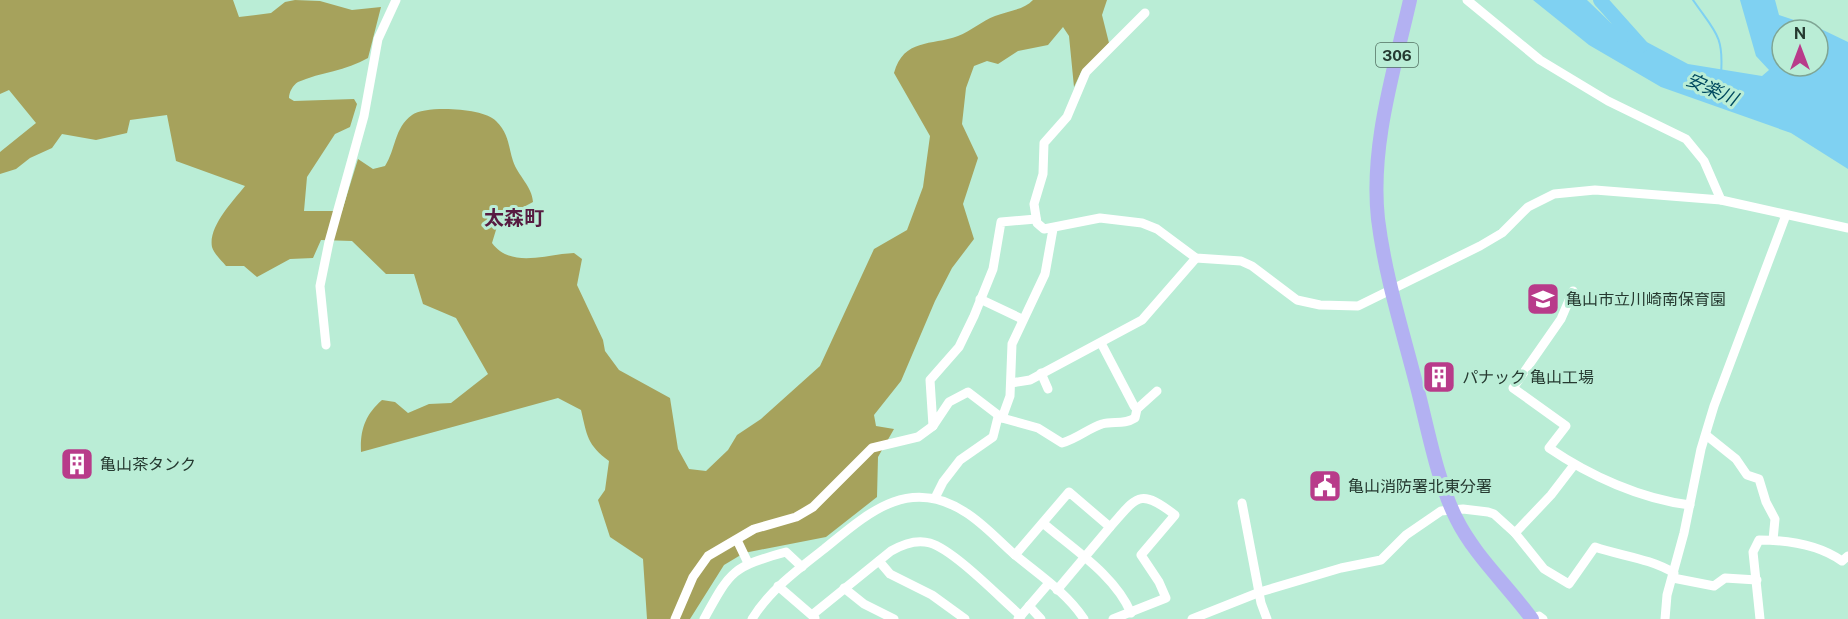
<svg xmlns="http://www.w3.org/2000/svg" width="1848" height="619" font-family="'Public Sans','Noto Sans JP',sans-serif">
  <rect width="100%" height="100%" fill="#baedd6"/>
  <!-- forest -->
  <path fill="#a6a25c" d="M0,0h233l6,17 32,-4 14,-11 10,-2 25,1 32,9 29,-3 -13,51c-22,13 -47,14 -70,24 -5,3 -9,10 -9,16l5,3 60,-2 3,5 -7,23 -15,7 -28,43 -3,34h38l16,-52 15,10 12,-3c11,-17 9,-38 27,-51 14,-10 72,-7 84,6 13,13 12,24 17,40 5,15 19,25 20,41l-34,18 -7,23c19,26 55,11 82,10l8,6 -5,26 26,55 2,11 14,19 51,28 8,51 11,20 17,2 22,-21 9,-15 24,-16 59,-53 54,-117 33,-19 16,-43 7,-51 -36,-63c10,-35 37,-27 64,-37 13,-5 24,-15 37,-20 12,-5 29,-6 38,-16h74l-5,15 7,28 -28,29 -7,15 -5,-51 -6,-9 -15,18 -30,6 -20,13 -11,-3 -13,5 -8,22 -4,36 16,34 -15,46 11,35 -22,29 -17,33 -34,80 -27,34 2,11 18,3 -16,28 -1,40 -51,40 -82,16 -20,12 -34,54h-43l-4,-60 -33,-22 -12,-37 7,-10 4,-29c-22,-16 -22,-26 -28,-51l-23,-12 -197,54c-1,-22 4,-37 21,-52l13,2 13,11 21,-9 22,-1 37,-29 -32,-56 -33,-14 -9,-30h-28l-34,-33 -31,-1 -8,18 -23,1 -33,18 -13,-11h-18c-4,-5 -12,-12 -14,-19 -4,-20 21,-46 33,-61l-69,-25 -9,-46 -37,5 -3,13 -31,7 -34,-6 -10,14 -22,10 -14,11 -16,5v-22l36,-29 -27,-33 -9,4z"/>
  <!-- water -->
  <path fill="#7fd1f2" fill-rule="evenodd" d="M1533,0h54l24,23 77,41 74,12 7,-6 -13,-14 -16,-56h35l4,15 42,14 27,13v127l-57,-36 -130,-46 -72,-42zM1782,30h36v36h-36z"/>
  <g fill="none" stroke-linecap="round" stroke-linejoin="round">
    <!-- stream -->
    <path stroke="#7fd1f2" stroke-width="2" d="M1693,0c22,32 31,35 28,74"/>
    <!-- river -->
    <polyline stroke="#7fd1f2" stroke-width="14" points="1600,0 1641,46"/>
    <!-- minor -->
    <g stroke="#fff" stroke-width="9">
      <polyline points="1467,0 1540,60 1608,101 1686,139 1704,161 1721,200 1848,228"/>
      <polyline points="1145,13 1086,72 1067,117 1044,143 1043,174 1034,204 1037,223 1044,229 1100,218 1142,223 1157,229 1196,258 1241,261 1252,266 1297,300 1320,305 1358,306 1480,246 1502,233 1528,207 1554,194 1595,190 1721,200"/>
      <polyline points="1036,219 1001,222 993,269 974,316 959,347 930,380 933,426 949,402 968,392 1002,418 1010,396 1012,344 1045,274 1053,229"/>
      <path d="M1573,291l-12,28 -48,69 53,38 -17,22c41,28 92,51 141,57"/>
      <polyline points="980,299 1022,319"/>
      <polyline points="1101,343 1134,406 1137,409 1157,391"/>
      <polyline points="326,345 320,286 329,242 364,116 378,39 396,0"/>
      <polyline points="1041,373 1048,389"/>
      <polyline points="1011,383 1030,380 1142,320 1196,258"/>
      <path d="M1002,418l36,10 24,15c15,-4 27,-15 40,-19 12,-3 22,1 33,-6l2,-9"/>
      <polyline points="1706,435 1736,459 1747,475 1759,479 1766,502 1775,519 1773,540"/>
      <polyline points="935,498 943,482 960,460 993,437 998,417"/>
      <polyline points="1242,503 1261,603 1267,619"/>
      <path d="M1043,523c30,26 72,52 88,90"/>
      <path d="M1515,533l29,36 25,15 26,-37c26,9 54,11 79,26"/>
      <polyline points="737,540 748,563"/>
      <path d="M1015,555l54,-63 41,35c27,-30 29,-40 65,-12l-34,40 18,27 7,16 -53,21"/>
      <polyline points="879,561 890,574 932,595 965,619"/>
      <polyline points="1673,578 1714,586 1725,578 1757,580"/>
      <polyline points="778,586 815,618"/>
      <polyline points="844,588 864,604 894,619"/>
      <polyline points="1057,590 1110,527"/>
      <polyline points="1029,606 1041,619"/>
      <path d="M812,615l79,-64c12,-7 25,-12 39,-8 24,7 70,55 91,73"/>
      <polyline points="1531,618 1539,616 1543,619"/>
      <polyline points="675,619 693,577 708,556 754,529 796,517 813,507 872,448 918,437 933,426"/>
      <path d="M704,619c27,-49 28,-52 82,-67l16,15"/>
      <path d="M752,619c18,-29 45,-49 72,-70 43,-35 84,-74 141,-37 18,11 33,28 49,42 24,20 52,38 70,65"/>
      <polyline points="1018,619 1049,583"/>
      <polyline points="1192,619 1260,592 1341,568 1381,560 1406,535 1441,511 1463,509 1488,512 1494,514 1515,533 1551,495 1574,465"/>
      <polyline points="1665,619 1667,595 1684,533 1701,449 1714,406 1786,215"/>
      <path d="M1760,619l-7,-67 6,-12c29,0 59,4 83,21l6,-5"/>
    </g>
    <!-- highway -->
    <path stroke="#b3b1f2" stroke-width="14" d="M1410,0c-16,71 -40,146 -32,219 7,57 25,113 39,168 11,42 20,93 39,131 18,37 52,68 76,101"/>
  </g>
  <!-- icons -->
  <defs>
    <g id="school-square" transform="scale(1.725)"><rect x="-9" y="-9" width="18" height="18" rx="4" fill="#b83b8a" stroke="#baedd6"/><path d="M0-5L7-2L0 1L-7-2ZM-4 1L0 2.5L4 1V4Q0 6-4 4Z" fill="#fff"/></g>
    <g id="building-square" transform="scale(1.725)"><rect x="-9" y="-9" width="18" height="18" rx="4" fill="#b83b8a" stroke="#baedd6"/><path d="M-4-6H4V6H1V3H-1V6H-4ZM-2.5-4.3h1.7v1.8h-1.7ZM.8-4.3h1.7v1.8H.8ZM-2.5-1h1.7V.8h-1.7ZM.8-1h1.7V.8H.8Z" fill="#fff"/></g>
    <g id="civic-square" transform="scale(1.725)"><rect x="-9" y="-9" width="18" height="18" rx="4" fill="#b83b8a" stroke="#baedd6"/><path d="M-.6-6.5H3V-4.5H.6V-3L4-1V1h2V6H-6V1h2V-1L-.6-3ZM-1.2 2.5V6h2.4V2.5Z" fill="#fff"/></g>
  </defs>
  <g fill-rule="evenodd">
    <use href="#school-square" x="1543" y="299"/>
    <use href="#building-square" x="1439" y="377"/>
    <use href="#building-square" x="77" y="464"/>
    <use href="#civic-square" x="1325" y="486"/>
  </g>
  <g text-anchor="middle" dominant-baseline="central" stroke-width="6" stroke-linejoin="round" paint-order="stroke">
    <!-- shield labels -->
    <rect fill="#baedd6" stroke="#527062" stroke-width="1.5" x="1376" y="43" width="42" height="24" rx="4.5"/>
    <g font-size="15" font-weight="bold" fill="#263a31">
      <text x="1397" y="55">306</text>
    </g>
    <!-- poi labels -->
    <g font-size="16" fill="#263a31" stroke="#baedd6" text-anchor="start">
      <text x="1566" y="299">亀山市立川崎南保育園</text>
      <text x="1462" y="377">パナック 亀山工場</text>
      <text x="100" y="464">亀山茶タンク</text>
      <text x="1348" y="486">亀山消防署北東分署</text>
    </g>
    <!-- water labels -->
    <g font-size="18" font-style="italic" fill="#00495f" stroke="#baedd6">
      <text transform="translate(1712 89) rotate(24)">安楽川</text>
    </g>
    <!-- quarter labels -->
    <g font-size="20" font-weight="bold" fill="#571b41" stroke="#baedd6">
      <text x="514" y="218">太森町</text>
    </g>
  </g>
  <!-- north arrow -->
  <g transform="translate(1800 48)"><circle r="28" fill="#baedd6" stroke="#7fa594" stroke-width="1.5"/>
  <path d="M0-4.5L10 22L0 15L-10 22Z" fill="#b83b8a"/>
  <text y="-9" font-size="16" font-weight="bold" text-anchor="middle" fill="#263a31">N</text>
  </g>
</svg>
